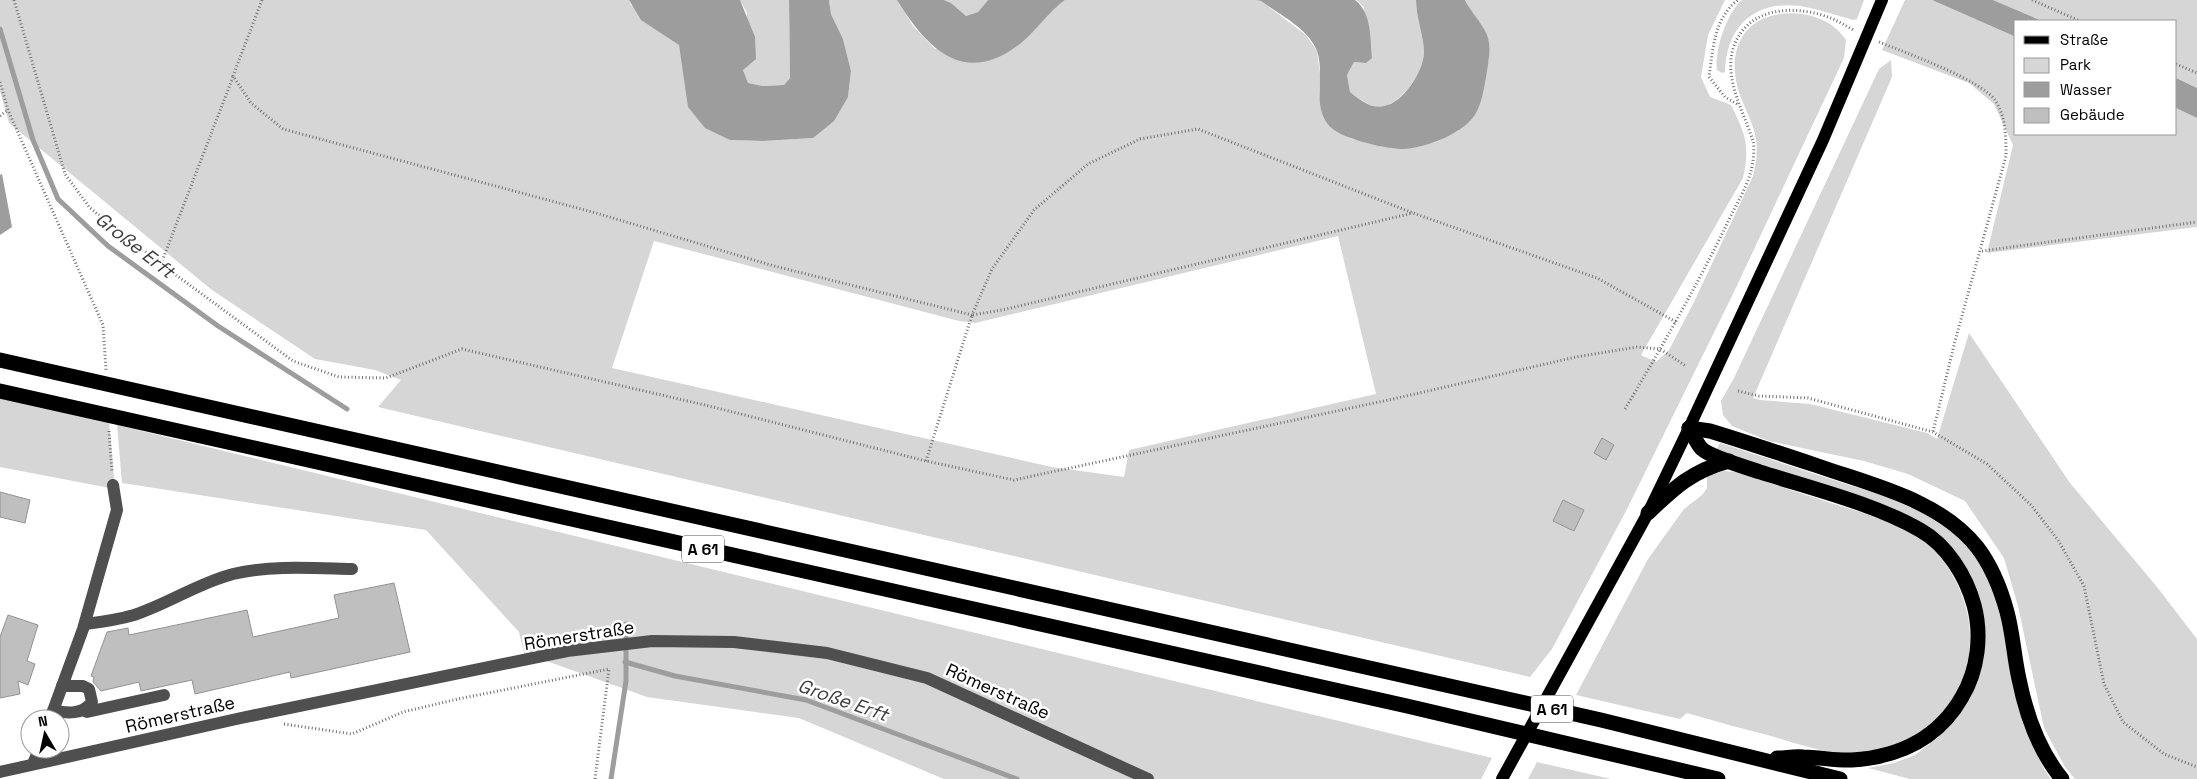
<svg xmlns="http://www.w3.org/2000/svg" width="2197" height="779" font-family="'Space Grotesk',sans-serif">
  <rect width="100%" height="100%" fill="#fff"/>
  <!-- green -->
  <g fill="#d6d6d6" fill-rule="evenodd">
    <path d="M0,0h629l2,5 48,40 5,28 46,67 33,1 50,-3 35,-41 3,-26 -8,-32 -12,-25 -2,-14h68l16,26 22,23 121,-43 9,-6h191l5,1 45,34 11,16 3,23 -1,19 5,25 10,12 18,9 51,10 33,-7 22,-11 31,-71 -2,-24 -22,-36h260l-17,35 -7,42 9,20 21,8c15,30 19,41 12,73l-102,177 15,7 13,-12 25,-48 59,-126c3,-12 5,-25 3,-37 -3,-19 -15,-36 -19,-54 -11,-47 18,-77 65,-71 19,3 34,11 44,26l-2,18 -111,236 -107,217 -74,138 -22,28 -1152,-270 23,-27 -26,-10 -60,-11 -103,-69 -203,-167 -9,-32zM1338,236l38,158 -247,56 -5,27 -72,-10 -440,-99 42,-127 305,80 16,2z"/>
    <polygon points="740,0 789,0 790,78 784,85 763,86 748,83 743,70 747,13"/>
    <polygon points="944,0 988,0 978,12 966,16 951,3"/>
    <path d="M1356,0h60c0,18 8,37 8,53 -1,19 -21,49 -40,53 -13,3 -24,-7 -34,-14l-3,-17 7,-13 12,1 -2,-56z"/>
    <path d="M1742,0h122l-7,19 -4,1c-17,-5 -35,-11 -53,-14 -46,-6 -74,21 -75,66l-3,1 -5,-3c-3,-19 10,-58 25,-70z"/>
    <polygon points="1905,0 1932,0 2016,37 2016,134 2176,134 2176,108 2197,118 2197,227 1987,253 2013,145 1994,104 1969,83 1882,50"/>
    <polygon points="1993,0 2197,0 2197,88 2176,78 2176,21 2042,21"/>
    <polygon points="1891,60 1892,77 1753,398 1760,400 1810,404 1927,433 1937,439 1969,333 2070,483 2157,587 2197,639 2197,779 2075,779 2065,767 2044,728 2018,606 2004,558 1965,501 1908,474 1864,461 1769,441 1732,426 1723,415 1721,401 1734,378 1879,69"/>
    <polygon points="0,398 109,421 115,489 0,467"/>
    <polygon points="117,425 1492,758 1481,779 944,779 799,718 647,697 524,653 519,632 426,530 122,483"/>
    <path d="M1720,443c34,11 67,22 101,33 50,16 108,30 145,70 24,27 33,63 41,97 10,38 20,106 44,136h-141l-42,-11 26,-5 21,-8 21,-16 17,-16 17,-24 9,-22 6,-47 -38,-86 -230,-95z"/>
    <path d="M1724,471l13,1c32,11 63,21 94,31 35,11 74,21 102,46 13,12 22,29 28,44 29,72 -15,146 -90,159 -33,7 -69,-7 -100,-16 -28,-7 -56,-15 -84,-23l-7,6 -104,-24 72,-136 36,-50 18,-14 5,-7v-13z"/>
    <polygon points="1537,762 1611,779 1528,779"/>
  </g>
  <!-- water -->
  <g fill="#9d9d9d">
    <polygon points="629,0 740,0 755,37 756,59 743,70 748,83 763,86 784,85 790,78 789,0 829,0 831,14 843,39 851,71 848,97 834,121 813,138 763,141 730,140 705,128 688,107 679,45 641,20"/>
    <path d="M897,0h47l7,3 15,13 12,-4 10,-12h77c-17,12 -28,30 -44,43 -56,45 -94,6 -124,-43z"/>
    <path d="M1256,0h99c17,13 15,38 17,58l-6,5 -12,-1 -7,13 3,17c9,7 20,17 34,14 19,-3 39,-34 40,-53 0,-16 -8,-35 -8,-53h49c6,12 17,23 22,35 5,13 1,29 -1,42 -2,11 -4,25 -10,36 -11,20 -50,35 -73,36 -16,0 -55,-9 -69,-19 -25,-19 -8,-53 -17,-79 -8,-22 -38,-37 -56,-50z"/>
    <polygon points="1932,0 1993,0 2042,21 2016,21 2016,37"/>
    <polygon points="2176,78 2197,88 2197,118 2176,108"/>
    <polygon points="2,174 12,227 0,235 0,175"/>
  </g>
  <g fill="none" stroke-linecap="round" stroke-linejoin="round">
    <!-- stream -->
    <g stroke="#9d9d9d" stroke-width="5">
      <polyline points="0,29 33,140 58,199 108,246 218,326 347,409"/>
      <polyline points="625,662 675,676 806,700 1017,779"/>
      <polyline points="611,779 626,681 626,624"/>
    </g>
  </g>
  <!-- building -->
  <g fill="#bfbfbf" stroke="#939393">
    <polygon points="1602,438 1614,445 1606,460 1594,453"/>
    <polygon points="0,492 30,500 25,523 0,517"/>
    <polygon points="1563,500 1584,510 1574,531 1553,521"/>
    <polygon points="394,583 410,652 291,678 290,672 195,694 192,680 141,691 139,682 101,691 93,682 94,677 91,676 107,632 128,628 129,635 247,610 253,637 339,618 334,595"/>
    <polygon points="8,615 38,625 27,661 35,664 28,685 18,681 20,694 0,698 0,637"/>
  </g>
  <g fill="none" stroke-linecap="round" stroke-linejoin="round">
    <!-- path -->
    <g stroke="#717171" stroke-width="3" stroke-dasharray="1 2.5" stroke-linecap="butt">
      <polyline points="14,0 65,174 90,208 161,264 293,361 339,377 386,378 462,349 705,405 926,461 1014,480 1393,399 1576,357 1637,347 1660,349 1686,366"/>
      <polyline points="262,0 233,76 251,103 283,129 596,213 774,266 972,315 992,269 1034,210 1088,164 1140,139 1198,129 1413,213 1597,278 1676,322"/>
      <polyline points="2032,0 2080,21"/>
      <path d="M1879,42c25,10 102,38 116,58 11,16 11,38 11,56l-51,185 -22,91"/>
      <polyline points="2176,64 2197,73"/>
      <polyline points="0,82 8,110 103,325 106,370"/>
      <path d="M1737,104l-12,-7 -16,-20c4,-28 5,-59 29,-77"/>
      <polyline points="0,116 8,110"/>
      <polyline points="1982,251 2197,222"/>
      <polyline points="161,264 233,77"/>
      <polyline points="1738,391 1759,396 1808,398 1933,432 1987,464 2031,505 2058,540 2084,586 2104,684 2123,722 2164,754 2197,767"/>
      <path d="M1625,409c35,-59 69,-118 99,-179 8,-18 22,-40 27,-59 2,-7 4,-22 2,-30 -11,-35 -38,-76 -10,-111 20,-24 57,-23 85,-13 9,3 18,9 27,14"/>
      <polyline points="109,431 112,472"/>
      <polyline points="926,461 972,315 1002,310 1413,213"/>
      <polyline points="284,724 352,734 403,712 458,699 609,669 595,779"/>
    </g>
    <!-- minor -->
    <g stroke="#4f4f4f" stroke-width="12">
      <path d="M85,624c17,-2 32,-4 49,-9 34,-11 64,-32 99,-41 39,-9 79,-6 119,-5"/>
      <polyline points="83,710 87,712 164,695"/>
      <path d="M53,711c14,2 30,4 39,-9l-3,-13 -6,-3h-21"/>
      <polyline points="50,719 83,629 117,510 113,485"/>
      <polyline points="33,764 39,749"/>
      <polyline points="0,772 241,718 567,651 652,641 734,642 827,653 927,678 1148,779"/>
    </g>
    <!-- major -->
    <polyline stroke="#000" stroke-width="12" points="1502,779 1648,513 1689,428 1823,140 1882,0"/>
    <!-- highway -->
    <g stroke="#000" stroke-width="15">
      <polyline points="0,360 1601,720 1840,779"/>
      <polyline points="0,391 1407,706 1718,779"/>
      <path d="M1689,428c4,6 7,14 12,20 7,8 47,20 59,24 50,16 115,32 160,58 27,15 46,46 54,75 8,30 4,65 -12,92 -24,42 -63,60 -110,63 -16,1 -32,-3 -49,-3 -9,-1 -17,1 -26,1"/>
      <path d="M1689,428l21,3c36,11 72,23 108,35 54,19 122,34 159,81 14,18 24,43 30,65 6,22 7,45 12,67 7,35 20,72 43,100"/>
      <path d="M1648,513c27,-26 44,-42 81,-52"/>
    </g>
  </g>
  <g text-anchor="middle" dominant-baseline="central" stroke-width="5" stroke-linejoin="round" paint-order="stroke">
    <!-- shield labels -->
    <g fill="#fff" stroke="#4c4c4c" stroke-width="1">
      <rect x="682" y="535.5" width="42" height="27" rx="4"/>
      <rect x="1531" y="695.5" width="42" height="27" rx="4"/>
    </g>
    <g font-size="16" font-weight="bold" fill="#000">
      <text x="703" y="549">A 61</text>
      <text x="1552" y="709">A 61</text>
    </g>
    <!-- street labels -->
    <g font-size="18" fill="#000" stroke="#fff">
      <text transform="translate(579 635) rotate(-9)">Römerstraße</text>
      <text transform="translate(998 691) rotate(24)">Römerstraße</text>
      <text transform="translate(180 714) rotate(-13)">Römerstraße</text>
    </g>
    <!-- water labels -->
    <g font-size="19" font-style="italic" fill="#3e3e3e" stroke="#fff">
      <text transform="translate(135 245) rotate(38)">Große Erft</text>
      <text transform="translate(843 700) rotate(19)">Große Erft</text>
    </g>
  </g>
  <!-- legend -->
  <rect x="2014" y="20" width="162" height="115" fill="#ffffff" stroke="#999999"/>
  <rect x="2024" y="36" width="25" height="8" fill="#000000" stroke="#999999"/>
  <text x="2060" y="45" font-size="15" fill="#000000">Straße</text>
  <rect x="2024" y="58" width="25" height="15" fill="#d6d6d6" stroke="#999999"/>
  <text x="2060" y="70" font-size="15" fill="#000000">Park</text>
  <rect x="2024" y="82" width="25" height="15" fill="#9d9d9d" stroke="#999999"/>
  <text x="2060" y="95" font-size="15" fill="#000000">Wasser</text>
  <rect x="2024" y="108" width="25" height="15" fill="#bfbfbf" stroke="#999999"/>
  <text x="2060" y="120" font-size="15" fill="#000000">Gebäude</text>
  <!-- north arrow -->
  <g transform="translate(45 734) rotate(351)"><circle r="24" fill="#ffffff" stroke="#999999"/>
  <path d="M0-4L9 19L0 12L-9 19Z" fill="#000000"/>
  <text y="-8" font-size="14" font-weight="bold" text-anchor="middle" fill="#000000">N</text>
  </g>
</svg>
